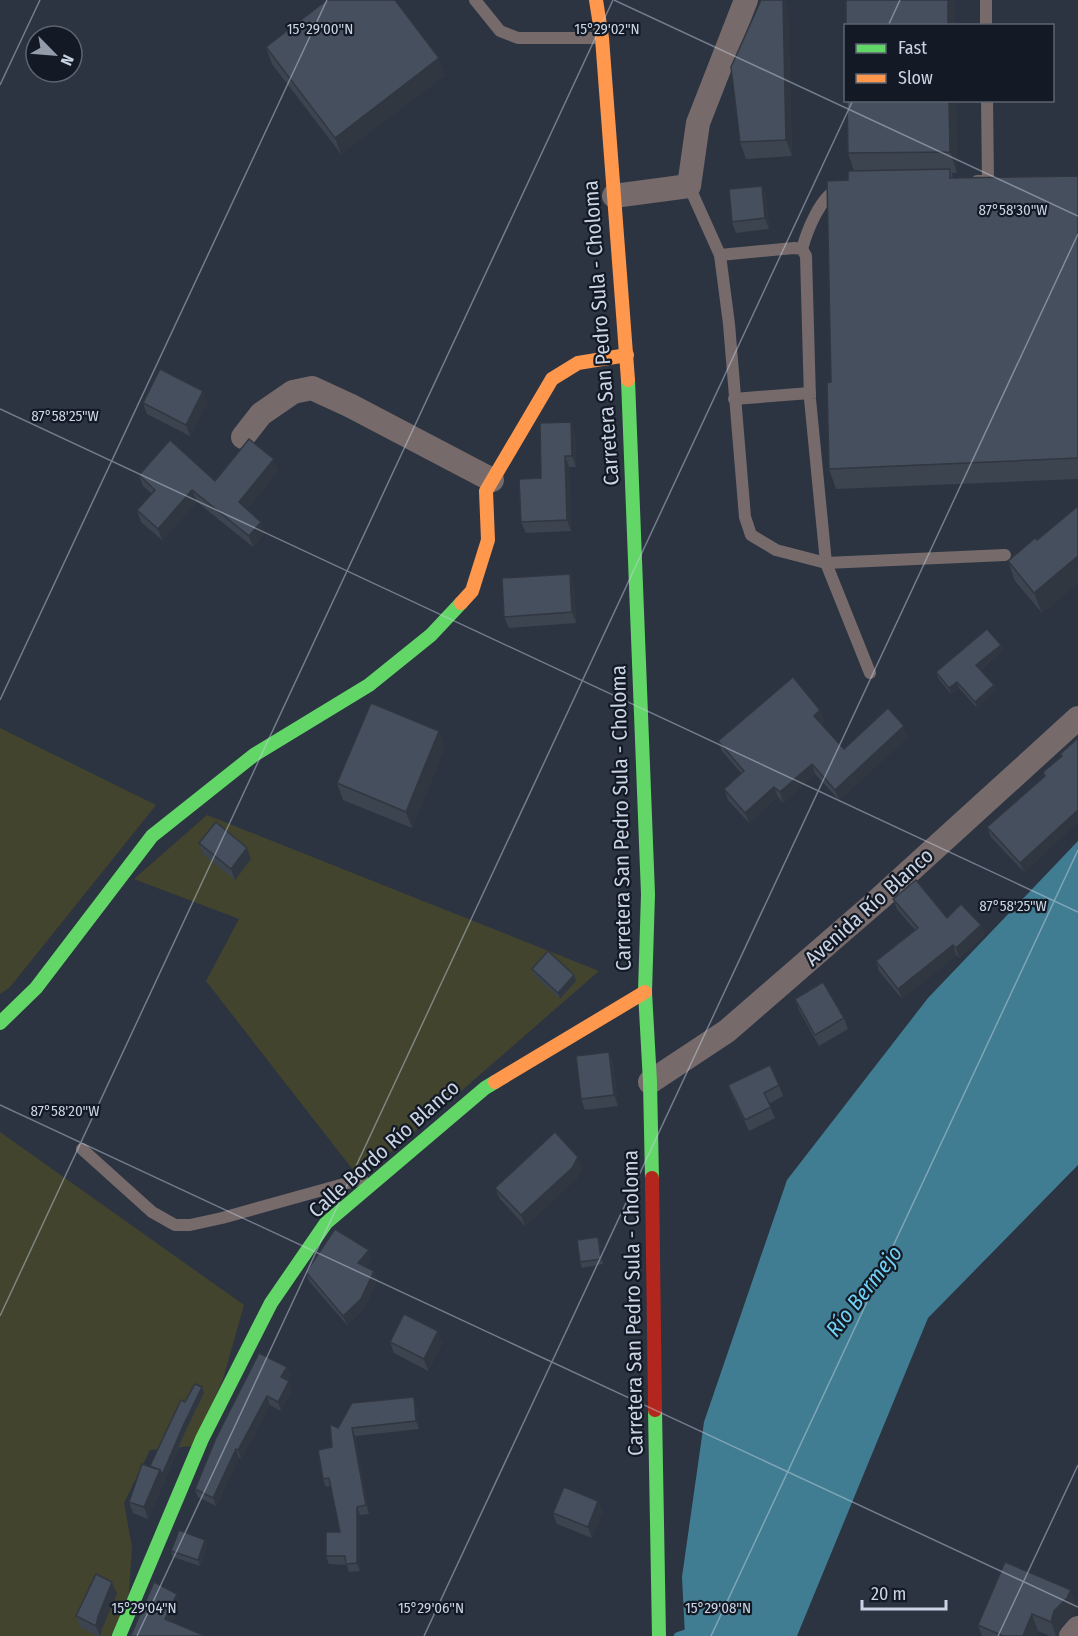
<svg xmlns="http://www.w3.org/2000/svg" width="1078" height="1636" font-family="'Fira Sans Condensed',sans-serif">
  <rect width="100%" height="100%" fill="#2c3442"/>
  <!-- green -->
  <g fill="#42442d">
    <polygon points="0,728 156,805 10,987 0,994"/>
    <polygon points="207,815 599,971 360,1179 206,981 239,919 134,879"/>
    <polygon points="0,1132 244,1305 223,1379 193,1446 150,1450 124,1503 132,1547 129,1593 112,1636 0,1636"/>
  </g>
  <!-- water -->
  <polygon fill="#417d92" points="1078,841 1078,1165 928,1318 797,1636 685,1636 682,1577 704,1422 787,1180 928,998"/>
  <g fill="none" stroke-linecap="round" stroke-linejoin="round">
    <!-- stream -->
    <polyline stroke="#417d92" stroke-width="8" points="678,1636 696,1630"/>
    <!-- lane -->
    <g stroke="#766a6b" stroke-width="12">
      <polyline points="475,0 500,31 518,38 602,38"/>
      <polyline points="986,0 986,26"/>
      <polyline points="977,181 988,181 987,100"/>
      <polyline points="689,186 720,255 729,324 745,517 751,535 776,550 826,563 1005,555"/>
      <path d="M802,249c5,-18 18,-52 36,-60"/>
      <polyline points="720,255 794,248 802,249 806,256 810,399 826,563 870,673"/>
      <polyline points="734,399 810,393"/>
      <polyline points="82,1149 152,1212 175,1225 190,1225 222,1218 362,1179"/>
    </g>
    <!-- street -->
    <g stroke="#766a6b" stroke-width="24">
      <polyline points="614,196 689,186 698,123 746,0"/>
      <polyline points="243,437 261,414 293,392 312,388 351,406 492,480"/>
      <polyline points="650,1082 727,1031 878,900 1078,718"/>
      <polyline points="1071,1636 1078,1628"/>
    </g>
    <!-- fast -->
    <g stroke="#63d668" stroke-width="14">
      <polyline points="628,380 648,894 645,992 650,1082 652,1178"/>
      <polyline points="0,1023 36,988 152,836 254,755 369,685 431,635 461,603"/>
      <polyline points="655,1410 659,1636"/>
      <polyline points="119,1636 202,1439 271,1303 326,1223 485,1088 495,1082"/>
    </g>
    <!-- slow -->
    <g stroke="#ff974d" stroke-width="14">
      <polyline points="596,0 602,38 628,380"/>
      <polyline points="461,603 472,591 488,540 486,491 552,379 578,363 627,355"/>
      <polyline points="495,1082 645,992"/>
    </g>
    <!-- jam -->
    <polyline stroke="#b3261e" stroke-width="14" points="652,1178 655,1410"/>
  </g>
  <!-- wall -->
  <g fill="#3c4450">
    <polygon points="788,8 792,156 746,159 740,142"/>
    <polygon points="266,47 445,75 341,154 272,64"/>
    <polygon points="956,100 957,173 952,173 953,178 1078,176 1078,479 836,489 829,469 831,382 848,180 854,171 848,153"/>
    <polygon points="762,186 766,197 769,229 736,233 732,222"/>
    <polygon points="143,403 207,403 190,436 147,414"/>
    <polygon points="575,433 576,467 569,467 571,531 526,533 521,522 541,478"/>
    <polygon points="278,471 247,509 265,533 253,547 197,502 162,540 141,522 137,510 152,494 143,486 139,475 215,481"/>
    <polygon points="1078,506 1078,583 1042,613 1015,581 1008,561 1037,540"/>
    <polygon points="570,574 574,585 576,623 509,628 504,617"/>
    <polygon points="1001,645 1003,650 980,670 994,685 996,690 977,708 959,688 951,694 938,678 936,672"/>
    <polygon points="820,710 824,721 821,723 844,749 908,737 839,800 815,774 783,803 778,797 749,823 728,800 724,789 741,773 722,751 718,741"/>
    <polygon points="1078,738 1078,822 1024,872 991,837 987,827 1044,777 1043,772 1061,757 1060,754"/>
    <polygon points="445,747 412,828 343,800 337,783"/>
    <polygon points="199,843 251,859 235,880 203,854"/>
    <polygon points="893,899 947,918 981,925 984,935 959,958 956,955 902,999 879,971 876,961 915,930 897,909"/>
    <polygon points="532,969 574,975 576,981 560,999 534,975"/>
    <polygon points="795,999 844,1018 848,1029 819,1046 799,1010"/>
    <polygon points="609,1052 613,1064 618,1106 585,1110 581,1099"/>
    <polygon points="728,1085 779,1085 783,1096 769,1104 775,1118 749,1131 732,1096"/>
    <polygon points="582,1169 576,1179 525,1226 500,1199 495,1188"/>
    <polygon points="598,1237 600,1243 603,1264 582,1268 580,1262"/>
    <polygon points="372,1259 365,1267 374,1271 377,1280 364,1308 347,1325 309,1281 306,1272"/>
    <polygon points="438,1331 442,1343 428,1371 394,1353 390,1342"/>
    <polygon points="287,1367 290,1376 287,1380 292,1390 281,1411 270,1405 241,1459 239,1458 216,1506 198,1497 195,1489"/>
    <polygon points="202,1387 204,1393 185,1432 148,1519 133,1513 129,1502 150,1466 185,1402"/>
    <polygon points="417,1406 419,1429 355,1436 369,1514 360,1515 360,1571 349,1572 347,1565 329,1564 326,1556 340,1532 331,1486 326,1487 323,1479 338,1428"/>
    <polygon points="598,1501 602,1513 592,1538 557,1524 553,1513"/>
    <polygon points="205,1540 207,1545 200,1566 173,1557 171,1551"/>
    <polygon points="117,1594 102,1629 101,1636 98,1636 80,1627 76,1616"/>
    <polygon points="1077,1606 1073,1615 1060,1627 1058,1636 1050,1636 1038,1631 1036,1636 982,1636 978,1625"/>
  </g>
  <!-- shaded-wall -->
  <g fill="#313741">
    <polygon points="783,0 785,0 788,8 792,156 786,140"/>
    <polygon points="948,0 953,0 955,5 955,26 948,26"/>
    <polygon points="439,58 445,75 341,154 335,138"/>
    <polygon points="949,100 956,100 957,173 950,152"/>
    <polygon points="762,186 766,197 769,229 765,218"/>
    <polygon points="203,391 207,403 190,436 186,425"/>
    <polygon points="571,422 575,433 576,467 572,456"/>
    <polygon points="565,456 569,467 571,531 567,520"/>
    <polygon points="274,459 278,471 243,514 239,502"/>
    <polygon points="192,490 197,502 162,540 158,529"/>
    <polygon points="261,522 265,533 253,547 249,536"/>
    <polygon points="1078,556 1078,583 1042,613 1034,593"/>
    <polygon points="570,574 574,585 576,623 572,612"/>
    <polygon points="1001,645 1003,650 978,671 976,665"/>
    <polygon points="957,682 959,688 951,694 949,688"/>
    <polygon points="994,685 996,690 977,708 975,702"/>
    <polygon points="820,710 824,721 818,726 814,716"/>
    <polygon points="904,726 908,737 839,800 835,790"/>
    <polygon points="439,731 445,747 412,828 406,812"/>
    <polygon points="812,764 815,774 783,803 780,792"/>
    <polygon points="774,787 778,797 749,823 745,813"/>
    <polygon points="1078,810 1078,822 1024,872 1020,863"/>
    <polygon points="247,848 251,859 235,880 231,869"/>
    <polygon points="981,925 984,935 959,958 956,948"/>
    <polygon points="953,945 956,955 902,999 898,989"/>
    <polygon points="574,975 576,981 560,999 558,993"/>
    <polygon points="609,1052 613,1064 618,1106 614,1095"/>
    <polygon points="578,1157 582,1169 576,1179 525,1226 521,1215"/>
    <polygon points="598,1237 600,1243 603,1264 601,1259"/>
    <polygon points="369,1250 372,1259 361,1272 358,1263"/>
    <polygon points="374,1271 377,1280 364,1308 347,1325 343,1316"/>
    <polygon points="438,1331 442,1343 428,1371 424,1359"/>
    <polygon points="287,1367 290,1376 284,1386 281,1377"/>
    <polygon points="289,1381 292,1390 281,1411 278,1402"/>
    <polygon points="202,1387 204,1393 185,1432 164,1481 162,1475 183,1426"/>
    <polygon points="267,1396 270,1405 241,1459 238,1450"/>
    <polygon points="414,1397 417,1406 419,1429 416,1421"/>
    <polygon points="352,1428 355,1436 369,1514 366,1505"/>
    <polygon points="236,1449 239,1458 216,1506 213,1498"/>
    <polygon points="160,1470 164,1481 148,1519 144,1507"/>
    <polygon points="598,1501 602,1513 592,1538 588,1527"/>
    <polygon points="357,1507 360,1515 360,1571 357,1563"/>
    <polygon points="205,1540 207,1545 200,1566 198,1560"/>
    <polygon points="112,1582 117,1594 102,1629 100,1636 96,1626 98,1617"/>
    <polygon points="1071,1590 1077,1606 1073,1615 1060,1627 1058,1636 1056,1636 1051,1622 1054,1611"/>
    <polygon points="177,1594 181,1605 169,1629 165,1619"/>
    <polygon points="1032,1614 1038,1631 1036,1636 1023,1636"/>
  </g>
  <!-- building -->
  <g fill="#464f5d" stroke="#313741" stroke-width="1.5">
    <polygon points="327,0 395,0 439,58 335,138 266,47"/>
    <polygon points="761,0 783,0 786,140 740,142 731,67"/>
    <rect x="846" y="0" width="102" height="26"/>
    <polygon points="847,100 949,100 950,152 848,153"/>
    <polygon points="950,169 950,178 1078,176 1078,458 829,469 827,383 831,382 827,181 848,180 848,171"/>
    <polygon points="762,186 765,218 732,222 729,189"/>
    <polygon points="160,369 203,391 186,425 143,403"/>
    <polygon points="571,422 572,456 565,456 567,520 521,522 519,479 541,478 540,423"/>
    <polygon points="249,439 274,459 239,502 261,522 249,536 192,490 158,529 137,510 155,490 139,475 170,440 215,481"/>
    <polygon points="1078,506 1078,556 1034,593 1008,561 1035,538 1037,540"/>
    <polygon points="570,574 572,612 504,617 502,578"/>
    <polygon points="987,629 1001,645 976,665 994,685 975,702 957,682 949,688 936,672"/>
    <polygon points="793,677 820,710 814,716 844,749 888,708 904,726 835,790 812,764 780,792 774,787 745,813 724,789 744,771 718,741"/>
    <polygon points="371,703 439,731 406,812 337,783"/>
    <polygon points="1078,738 1078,810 1020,863 987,827 1045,776 1043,772 1062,756 1060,754"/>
    <polygon points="216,822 247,848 231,869 199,843"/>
    <polygon points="916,880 947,918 961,904 981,925 956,948 953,945 898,989 876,961 918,928 893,899"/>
    <polygon points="548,951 574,975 558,993 532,969"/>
    <polygon points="823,982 844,1018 815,1035 795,999"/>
    <polygon points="609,1052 614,1095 581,1099 576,1056"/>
    <polygon points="770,1065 779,1085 764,1093 771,1107 745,1120 728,1085"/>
    <polygon points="555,1132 578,1157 572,1168 521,1215 495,1188"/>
    <polygon points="335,1229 369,1250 358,1263 374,1271 361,1299 343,1316 306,1272"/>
    <polygon points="598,1237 601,1259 580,1262 577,1240"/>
    <polygon points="404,1314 438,1331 424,1359 390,1342"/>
    <polygon points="259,1353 287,1367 281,1377 289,1381 278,1402 267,1396 238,1450 236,1449 213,1498 195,1489 216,1438"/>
    <polygon points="195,1384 202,1387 183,1426 162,1475 160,1470 150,1466 181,1400 185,1402"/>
    <polygon points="414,1397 416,1421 352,1428 366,1505 357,1507 357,1563 346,1564 345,1556 326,1556 326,1532 340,1532 329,1478 323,1479 318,1450 332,1447 330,1424 338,1428 352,1403"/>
    <polygon points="142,1464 160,1470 144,1507 129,1502"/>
    <polygon points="564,1487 598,1501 588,1527 553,1513"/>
    <polygon points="179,1530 205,1540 198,1560 171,1551"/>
    <polygon points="1005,1562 1071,1590 1067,1598 1054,1611 1051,1622 1032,1614 1023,1636 1003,1636 978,1625"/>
    <polygon points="96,1574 112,1582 98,1617 96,1626 76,1616"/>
    <polygon points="154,1582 177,1594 165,1619 203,1635 202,1636 130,1636 132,1633"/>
  </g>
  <!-- ticks -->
  <path fill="none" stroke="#cad4e4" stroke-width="1.5" stroke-opacity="0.45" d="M614,0l464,216M888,26l12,-26M0,85l40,-85M0,409l1078,503M0,700l327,-700M0,1105l1078,502M0,1316l613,-1316M137,1636l716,-1536M424,1636l654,-1402M711,1636l367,-786M998,1636l80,-171"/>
  <g text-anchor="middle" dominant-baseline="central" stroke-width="4.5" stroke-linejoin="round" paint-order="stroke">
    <!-- street labels -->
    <g font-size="21" fill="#cad4e4" stroke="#131a25">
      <text transform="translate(601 333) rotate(-94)">Carretera San Pedro Sula - Choloma</text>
      <text transform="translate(621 818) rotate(-91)">Carretera San Pedro Sula - Choloma</text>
      <text transform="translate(869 907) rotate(-42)">Avenida Río Blanco</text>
      <text transform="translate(384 1149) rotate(-42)">Calle Bordo Río Blanco</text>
      <text transform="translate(633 1303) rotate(-91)">Carretera San Pedro Sula - Choloma</text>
    </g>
    <!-- water labels -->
    <g font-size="22" font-style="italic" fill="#6fd2f4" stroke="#131a25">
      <text transform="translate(864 1291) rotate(-52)">Río Bermejo</text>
    </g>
  </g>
  <g font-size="15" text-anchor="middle" fill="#cad4e4" stroke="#131a25" stroke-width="4.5" stroke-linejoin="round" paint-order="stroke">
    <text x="320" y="34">15°29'00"N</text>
    <text x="607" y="34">15°29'02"N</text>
    <text x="1013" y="215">87°58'30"W</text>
    <text x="65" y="421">87°58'25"W</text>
    <text x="1013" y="911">87°58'25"W</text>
    <text x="65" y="1116">87°58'20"W</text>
    <text x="144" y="1613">15°29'04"N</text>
    <text x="431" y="1613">15°29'06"N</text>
    <text x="718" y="1613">15°29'08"N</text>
  </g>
  <!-- legend -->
  <rect x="844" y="24" width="210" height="78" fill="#131a25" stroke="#5c6471" stroke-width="1.5"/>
  <rect x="856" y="44" width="30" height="9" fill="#63d668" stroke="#5c6471" stroke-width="1.5"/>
  <text x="898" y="54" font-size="18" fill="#cad4e4">Fast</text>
  <rect x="856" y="74" width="30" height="9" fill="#ff974d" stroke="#5c6471" stroke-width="1.5"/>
  <text x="898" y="84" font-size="18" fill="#cad4e4">Slow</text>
  <!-- north arrow -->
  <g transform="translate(54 54) rotate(115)"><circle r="28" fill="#131a25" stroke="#5c6471" stroke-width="1.5"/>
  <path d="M0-4.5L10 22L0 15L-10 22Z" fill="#939cab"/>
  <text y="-9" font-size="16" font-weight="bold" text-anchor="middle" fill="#cad4e4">N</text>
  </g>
  <!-- scale -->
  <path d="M862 1600v9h84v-9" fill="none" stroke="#cad4e4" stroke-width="3"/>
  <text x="871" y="1600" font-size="18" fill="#cad4e4" stroke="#131a25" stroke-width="4.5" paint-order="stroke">20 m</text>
</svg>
